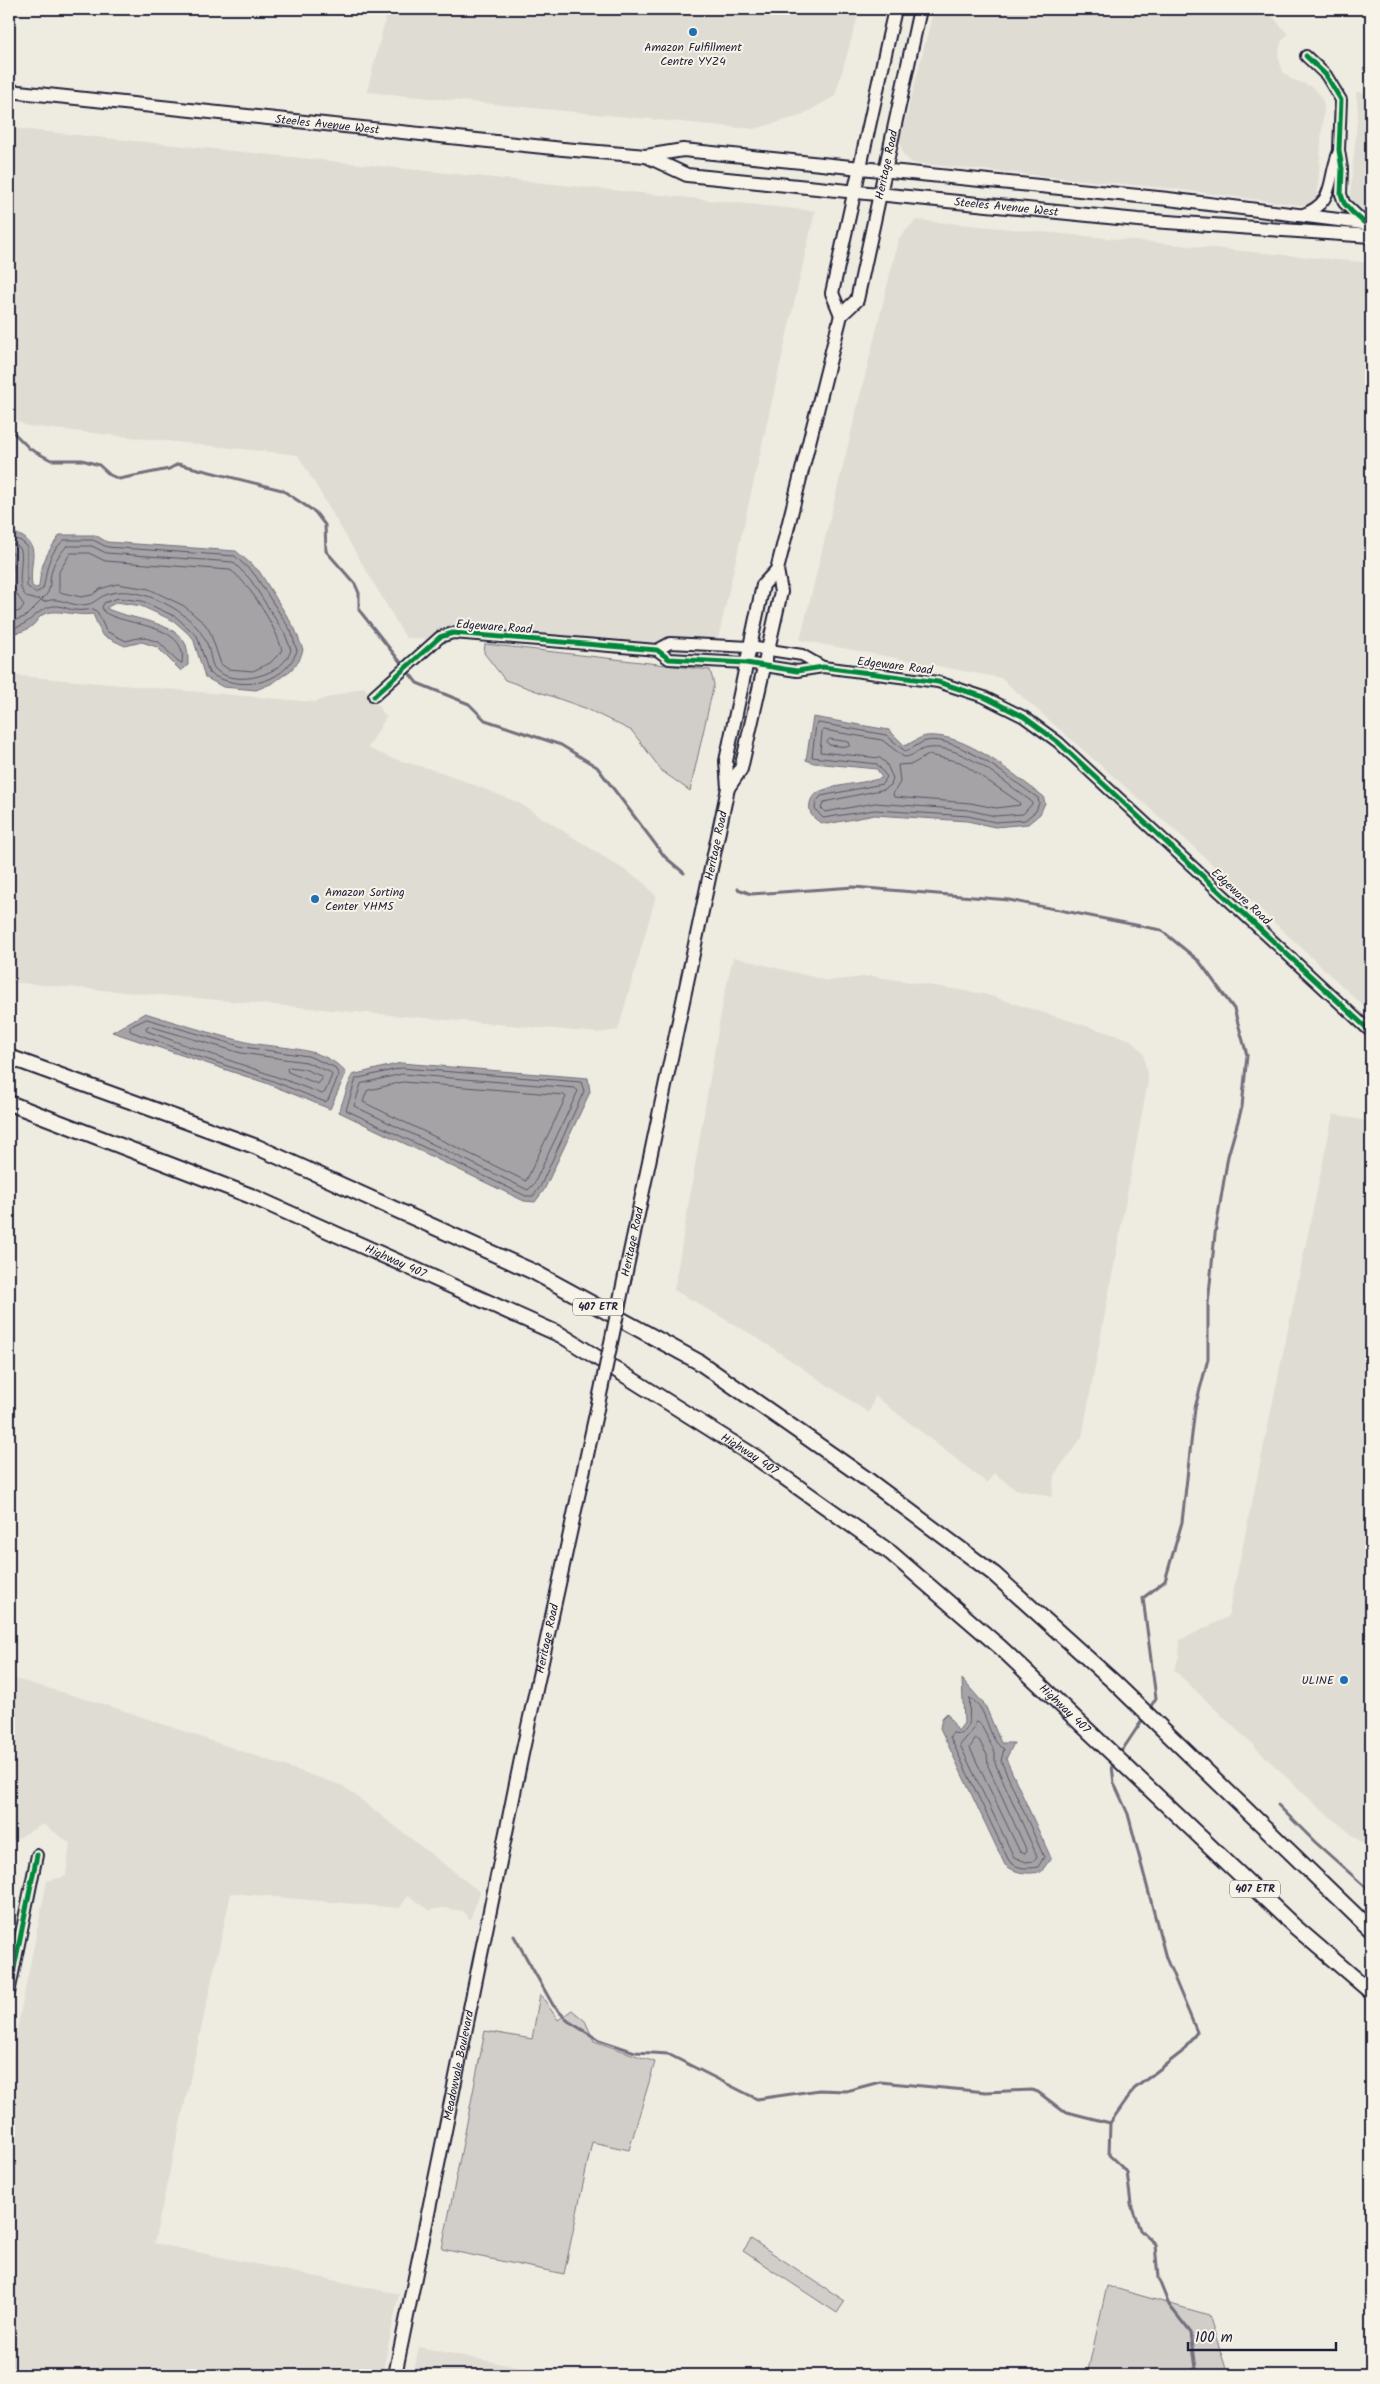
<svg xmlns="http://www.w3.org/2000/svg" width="1380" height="2384" font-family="Kalam,sans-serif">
  <rect width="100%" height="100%" fill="#eeebe1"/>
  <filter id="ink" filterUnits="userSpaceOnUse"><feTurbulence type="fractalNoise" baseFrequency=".02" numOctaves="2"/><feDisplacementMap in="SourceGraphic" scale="10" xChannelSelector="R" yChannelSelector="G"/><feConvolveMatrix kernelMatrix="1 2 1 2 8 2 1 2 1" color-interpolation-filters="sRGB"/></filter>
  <g filter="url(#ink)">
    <!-- built -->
    <g fill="#dfdcd4">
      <polygon points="388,9 860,9 835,96 800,116 754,129 367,92"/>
      <polygon points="934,9 1266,9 1288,34 1281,42 1278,56 1283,72 1291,79 1313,87 1320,95 1324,104 1317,197 1314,203 1308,206 1175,189 912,163 903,154 900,141"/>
      <polygon points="1356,92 1371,94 1371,214 1360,210 1353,203 1350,197 1358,111"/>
      <polygon points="9,128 815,211 715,652 406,638 298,455 27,426 9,417"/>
      <polygon points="916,220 1371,263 1371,1013 1186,840 1001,678 800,640 899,238"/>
      <polygon points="9,675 314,702 364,687 386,717 368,748 391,758 444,773 519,803 642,881 656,896 618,1030 599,1033 9,982"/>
      <polygon points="733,957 828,981 872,976 984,994 1131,1040 1143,1052 1148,1081 1082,1437 1054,1475 1052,1497 1015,1489 994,1473 987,1483 875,1396 869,1413 756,1337 674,1290 723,1001"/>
      <polygon points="1333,1114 1371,1122 1371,1850 1318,1807 1174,1670 1179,1657 1180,1640 1228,1617"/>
      <polygon points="9,1677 116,1708 343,1786 480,1892 470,1920 463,1911 444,1908 429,1910 408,1895 400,1908 231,1893 154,2243 399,2294 382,2375 9,2375 9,2069 47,1881 66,1876 70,1843 43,1824 9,1843"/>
      <polygon points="419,2347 556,2375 413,2375"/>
    </g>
    <!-- green -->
    <g fill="#d1cdc9" stroke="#7a7882">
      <polygon points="485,644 710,670 714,684 690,791 662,771 632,731 585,708 505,680 484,653"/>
      <polygon points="540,1994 558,2020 572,2010 585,2021 594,2041 655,2062 629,2150 592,2142 564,2274 442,2249 485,2031 532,2039"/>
      <polygon points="751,2239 845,2301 837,2313 743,2251"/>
      <polygon points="1107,2286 1209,2315 1228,2375 1087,2375"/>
    </g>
    <!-- water -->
    <g fill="#a6a3a6" stroke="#716f7b">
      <path d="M9,531c37,12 19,25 23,55l3,2 4,-1c2,-24 7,-33 21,-52h35l12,7 129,9 23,20 36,58 8,21 -4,11 -8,9 -18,13 -17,7 -33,-3 -18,-10 -12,-39 -19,-17 -33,-15 -24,-4 -11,6c22,12 69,12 80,37 2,6 2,14 2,20l-7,6 -24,-24 -15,-5 -17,4 -23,-11 -9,-21c-18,3 -38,-7 -51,1 -3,2 -5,6 -8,9 -5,6 -17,10 -25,9z"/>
      <path d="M813,717l76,13 16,16c6,-3 15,-9 21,-10 40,-4 86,38 117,60l2,7 -5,11 -12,10 -33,3 -28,-6 -92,-6 -48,9c-7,-1 -12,-4 -16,-10 -3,-8 -1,-17 6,-21 13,-8 49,-10 65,-15l-5,-9 -63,-6 -8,-3z"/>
      <path d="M145,1013c32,10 64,20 97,28 33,9 80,2 104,32l-16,36 -64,-26 -154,-51z"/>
      <polygon points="401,1063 588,1078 590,1092 544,1190 535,1202 524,1201 339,1112 352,1075"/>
      <path d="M962,1679l23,26 16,38h13l-8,16 45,99 -10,14c-14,2 -24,2 -36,-7l-65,-137 2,-10 5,-5 11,18 6,-8z"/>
    </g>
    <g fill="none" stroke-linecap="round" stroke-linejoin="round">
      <!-- shore -->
      <g stroke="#575666" stroke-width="1">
        <path d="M9,537l12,4 6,5v40l8,7 8,-4c5,-22 3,-32 21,-49h29l14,7 128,9 20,19 36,56 6,20c-14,35 -58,41 -88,22l-12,-37 -21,-19 -34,-16 -24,-3 -14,5 -2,4 2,5c23,15 84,11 78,51l-4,-1 -19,-20 -17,-5 -16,4 -20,-10 -8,-18 -4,-4c-7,1 -13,2 -20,1 -7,-1 -14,-5 -20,-4 -19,2 -25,23 -45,22"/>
        <path d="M9,543l9,3 3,4c3,16 -11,51 18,49l2,2 -16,16 -16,5"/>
        <path d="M67,546h25l14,7 127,9 17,17 35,55 6,16c-7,25 -55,38 -75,20 -5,-4 -6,-18 -8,-24 -10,-26 -38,-43 -64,-51 -13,-4 -28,-5 -41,1 -9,5 -10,9 -23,9 -8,0 -15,-4 -23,-5 -5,-1 -10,1 -14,2l-1,-3c11,-8 6,-17 10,-29 2,-9 9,-18 15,-24z"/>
        <path d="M9,551l5,3c-2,26 -6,29 10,51l-4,6 -11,3"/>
        <path d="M71,553h18l16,8 125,9c18,11 48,60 52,81l-12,12 -17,8 -25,-2 -7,-5 -11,-32 -5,-8 -21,-18 -35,-17 -32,-5 -17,5 -8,6 -11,2 -22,-5v-20z"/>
        <path d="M819,723l67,12 19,16c7,-1 13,-8 21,-10 31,-7 87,40 112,57l1,5 -3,8 -11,9 -30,2 -27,-6 -93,-6 -52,8 -8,-9 1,-7 5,-6 61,-12 5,-7 -10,-13 -65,-7 4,-32z"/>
        <path d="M824,730l58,10 22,17c9,0 16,-9 25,-9 34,-4 76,35 102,53l1,3 -9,10 -28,2 -27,-6 -93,-7 -50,9 -4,-4 3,-6 61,-13 6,-4 2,-7 -7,-15 -6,-5 -60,-6 2,-20z"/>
        <polygon points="830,739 849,742 850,745 848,747 829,745 827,742"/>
        <polygon points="929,755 960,762 1019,802 1020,805 996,808 970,803 894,797 893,794 900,782 898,765 912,764"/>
        <polygon points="147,1019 243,1047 308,1056 334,1067 339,1075 328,1100 325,1102 268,1079 196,1056 130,1031 130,1027"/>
        <path d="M149,1026l92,27 65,9 24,10 2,3 -7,17 -3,2c-58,-23 -117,-41 -175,-63l-1,-3z"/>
        <polygon points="290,1067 304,1069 321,1076 322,1079 318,1084 288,1072 287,1069"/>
        <polygon points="402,1068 581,1082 584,1091 540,1187 533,1196 526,1196 346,1110 356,1079"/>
        <polygon points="402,1074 575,1088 578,1091 534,1184 528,1190 354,1106 361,1084"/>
        <polygon points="403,1082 564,1095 566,1097 526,1181 363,1102 367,1091"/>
        <path d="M970,1699c19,7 16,41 34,50l-3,12 43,96 -6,10c-12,2 -20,2 -29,-6l-59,-124 2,-4 10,1 7,-10z"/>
        <polygon points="976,1722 980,1723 995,1752 995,1763 1037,1856 1034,1861 1026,1862 1014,1857 960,1745 973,1730"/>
        <polygon points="976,1739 979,1740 987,1755 988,1766 1027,1851 1025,1854 1020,1852 970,1748"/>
      </g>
      <!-- stream -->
      <g stroke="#716f7b" stroke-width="3">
        <polyline points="9,432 14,433 30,449 51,460 82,460 99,465 110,475 119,479 169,469 178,464 282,490 315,512 325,525 326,551 355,584 359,593 359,610 417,683 469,704 485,720 561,745 597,767 665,857 684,873"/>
        <polyline points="738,889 751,894 854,887 1009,900 1161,930 1199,961 1234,1009 1247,1055 1242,1107 1228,1156 1215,1234 1208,1304 1208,1359 1195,1408 1182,1522 1165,1581 1143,1598 1156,1698 1148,1711"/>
        <polyline points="1119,1755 1145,1716"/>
        <polyline points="1115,1762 1112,1766 1114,1783 1128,1814 1166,1958 1197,2032 1182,2052 1134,2089 1110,2123 1109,2155 1127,2172 1131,2204 1140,2230 1155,2244 1158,2278 1169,2305 1191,2333 1196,2368 1184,2375"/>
        <polyline points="1278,1805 1315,1842 1371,1892"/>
        <polyline points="514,1936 553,2005 568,2021 599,2040 635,2052 668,2054 757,2099 819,2090 846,2091 880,2082 986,2092 1031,2090 1038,2092 1063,2111 1110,2123"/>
      </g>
      <!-- minor casing -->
      <g stroke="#22223b" stroke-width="14">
        <g id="minor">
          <polyline points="1306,56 1326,75 1341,100 1339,150 1342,169 1341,194 1344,203 1366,224"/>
          <path d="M1301,215c36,-13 25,-33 38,-64"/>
          <polyline points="657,650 670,643 750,647 802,655 823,667"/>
          <polyline points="374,696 440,637 453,633 657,650 669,659 746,663 797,671 823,667 938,682 984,697 1024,717 1058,742 1371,1032"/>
          <polyline points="9,1993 37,1855"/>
        </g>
      </g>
      <!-- major casing -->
      <g stroke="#22223b" stroke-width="16">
        <g id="major">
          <path id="s1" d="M9,91l554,58 83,7 37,-6 485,49 203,25"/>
          <path id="s2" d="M646,156l41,19 451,45 233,16"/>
          <polyline points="841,315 832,293 895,9"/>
          <path id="s3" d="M728,788l13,-19 40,-177 -4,-22 64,-255 16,-15 63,-291"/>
          <path id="s4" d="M625,1276l103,-488 -2,-27 37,-176 14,-15"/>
          <path id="s5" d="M395,2375l127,-621 75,-345"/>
        </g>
      </g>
      <!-- highway casing -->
      <g stroke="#22223b" stroke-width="18">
        <g id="highway">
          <polyline points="9,1057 257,1147 534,1272 699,1362 868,1480 994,1574 1115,1683 1371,1930"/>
          <path id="s6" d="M9,1103l242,93 310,139 196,123 134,95 109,94 293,278 78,67"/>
        </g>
      </g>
      <!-- minor -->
      <use href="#minor" stroke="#f7f3e8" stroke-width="10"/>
      <!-- major -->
      <use href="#major" stroke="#f7f3e8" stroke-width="12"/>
      <!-- highway -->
      <use href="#highway" stroke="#f7f3e8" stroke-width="14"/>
      <!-- major-bridge casing -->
      <g stroke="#22223b" stroke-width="16" stroke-linecap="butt">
        <polyline id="major-bridge" points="597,1409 625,1276"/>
      </g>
      <!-- major-bridge -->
      <use href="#major-bridge" stroke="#f7f3e8" stroke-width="12"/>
      <!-- cycleway casing -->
      <g stroke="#f7f3e8" stroke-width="8">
        <g id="cycleway">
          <polyline points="1306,56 1326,75 1341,100 1339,150 1342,169 1341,194 1344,203 1352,212 1366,224"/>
          <polyline points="374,696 440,637 453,633 657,650 669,659 746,663 797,671 823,667 938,682 984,697 1024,717 1058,742 1371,1032"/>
          <polyline points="9,1993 37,1855"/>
        </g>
      </g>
      <!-- cycleway -->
      <use href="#cycleway" stroke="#00873e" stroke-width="5"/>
    </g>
  </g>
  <!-- markers -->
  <g fill="#1f6fb2" stroke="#f7f3e8" stroke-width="2">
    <circle cx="693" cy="32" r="5"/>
    <circle cx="315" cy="899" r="5"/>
    <circle cx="1344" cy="1680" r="5"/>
  </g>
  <g text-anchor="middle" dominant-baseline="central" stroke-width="4" stroke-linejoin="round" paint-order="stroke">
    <!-- shield labels -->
    <g fill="#f7f3e8" stroke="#62616f" stroke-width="1">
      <rect x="573" y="1298.5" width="50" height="17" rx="4"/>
      <rect x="1230" y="1880.5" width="50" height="17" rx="4"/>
    </g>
    <g font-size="11" font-weight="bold" fill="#22223b">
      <text x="598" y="1307">407 ETR</text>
      <text x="1255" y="1889">407 ETR</text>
    </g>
    <!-- poi labels -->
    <g font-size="12" fill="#22223b" stroke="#f7f3e8">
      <text x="693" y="47">Amazon Fulfillment<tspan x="693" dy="14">Centre YYZ4</tspan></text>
      <text x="325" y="892" text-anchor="start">Amazon Sorting<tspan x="325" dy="14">Center YHM5</tspan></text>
      <text x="1334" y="1680" text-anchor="end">ULINE</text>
    </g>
    <!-- street labels -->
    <g font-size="12" fill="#22223b" stroke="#f7f3e8">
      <text stroke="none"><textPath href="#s1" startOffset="320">Steeles Avenue West</textPath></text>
      <text stroke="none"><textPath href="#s3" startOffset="650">Heritage Road</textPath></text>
      <text stroke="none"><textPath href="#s2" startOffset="366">Steeles Avenue West</textPath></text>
      <text transform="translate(494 627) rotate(4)">Edgeware Road</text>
      <text transform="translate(895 666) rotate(7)">Edgeware Road</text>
      <text stroke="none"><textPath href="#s4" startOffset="440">Heritage Road</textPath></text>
      <text transform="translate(1241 897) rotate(43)">Edgeware Road</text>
      <text stroke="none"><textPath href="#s4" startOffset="35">Heritage Road</textPath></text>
      <text stroke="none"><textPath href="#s6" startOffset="418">Highway 407</textPath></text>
      <text stroke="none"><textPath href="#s6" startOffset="822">Highway 407</textPath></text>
      <text stroke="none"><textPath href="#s5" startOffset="752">Heritage Road</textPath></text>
      <text stroke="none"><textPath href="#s6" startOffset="1228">Highway 407</textPath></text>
      <text stroke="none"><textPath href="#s5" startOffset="316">Meadowvale Boulevard</textPath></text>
    </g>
  </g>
  <!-- margin -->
  <rect width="1380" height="2384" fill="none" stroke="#f7f3e8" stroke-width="30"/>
  <rect x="15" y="15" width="1350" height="2354" fill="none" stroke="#22223b" stroke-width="2" filter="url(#ink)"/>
  <!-- scale -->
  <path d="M1188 2342v8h148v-8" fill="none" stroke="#22223b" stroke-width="2.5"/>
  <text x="1195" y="2342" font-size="15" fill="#22223b" stroke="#f7f3e8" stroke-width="4" paint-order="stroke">100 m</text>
</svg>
